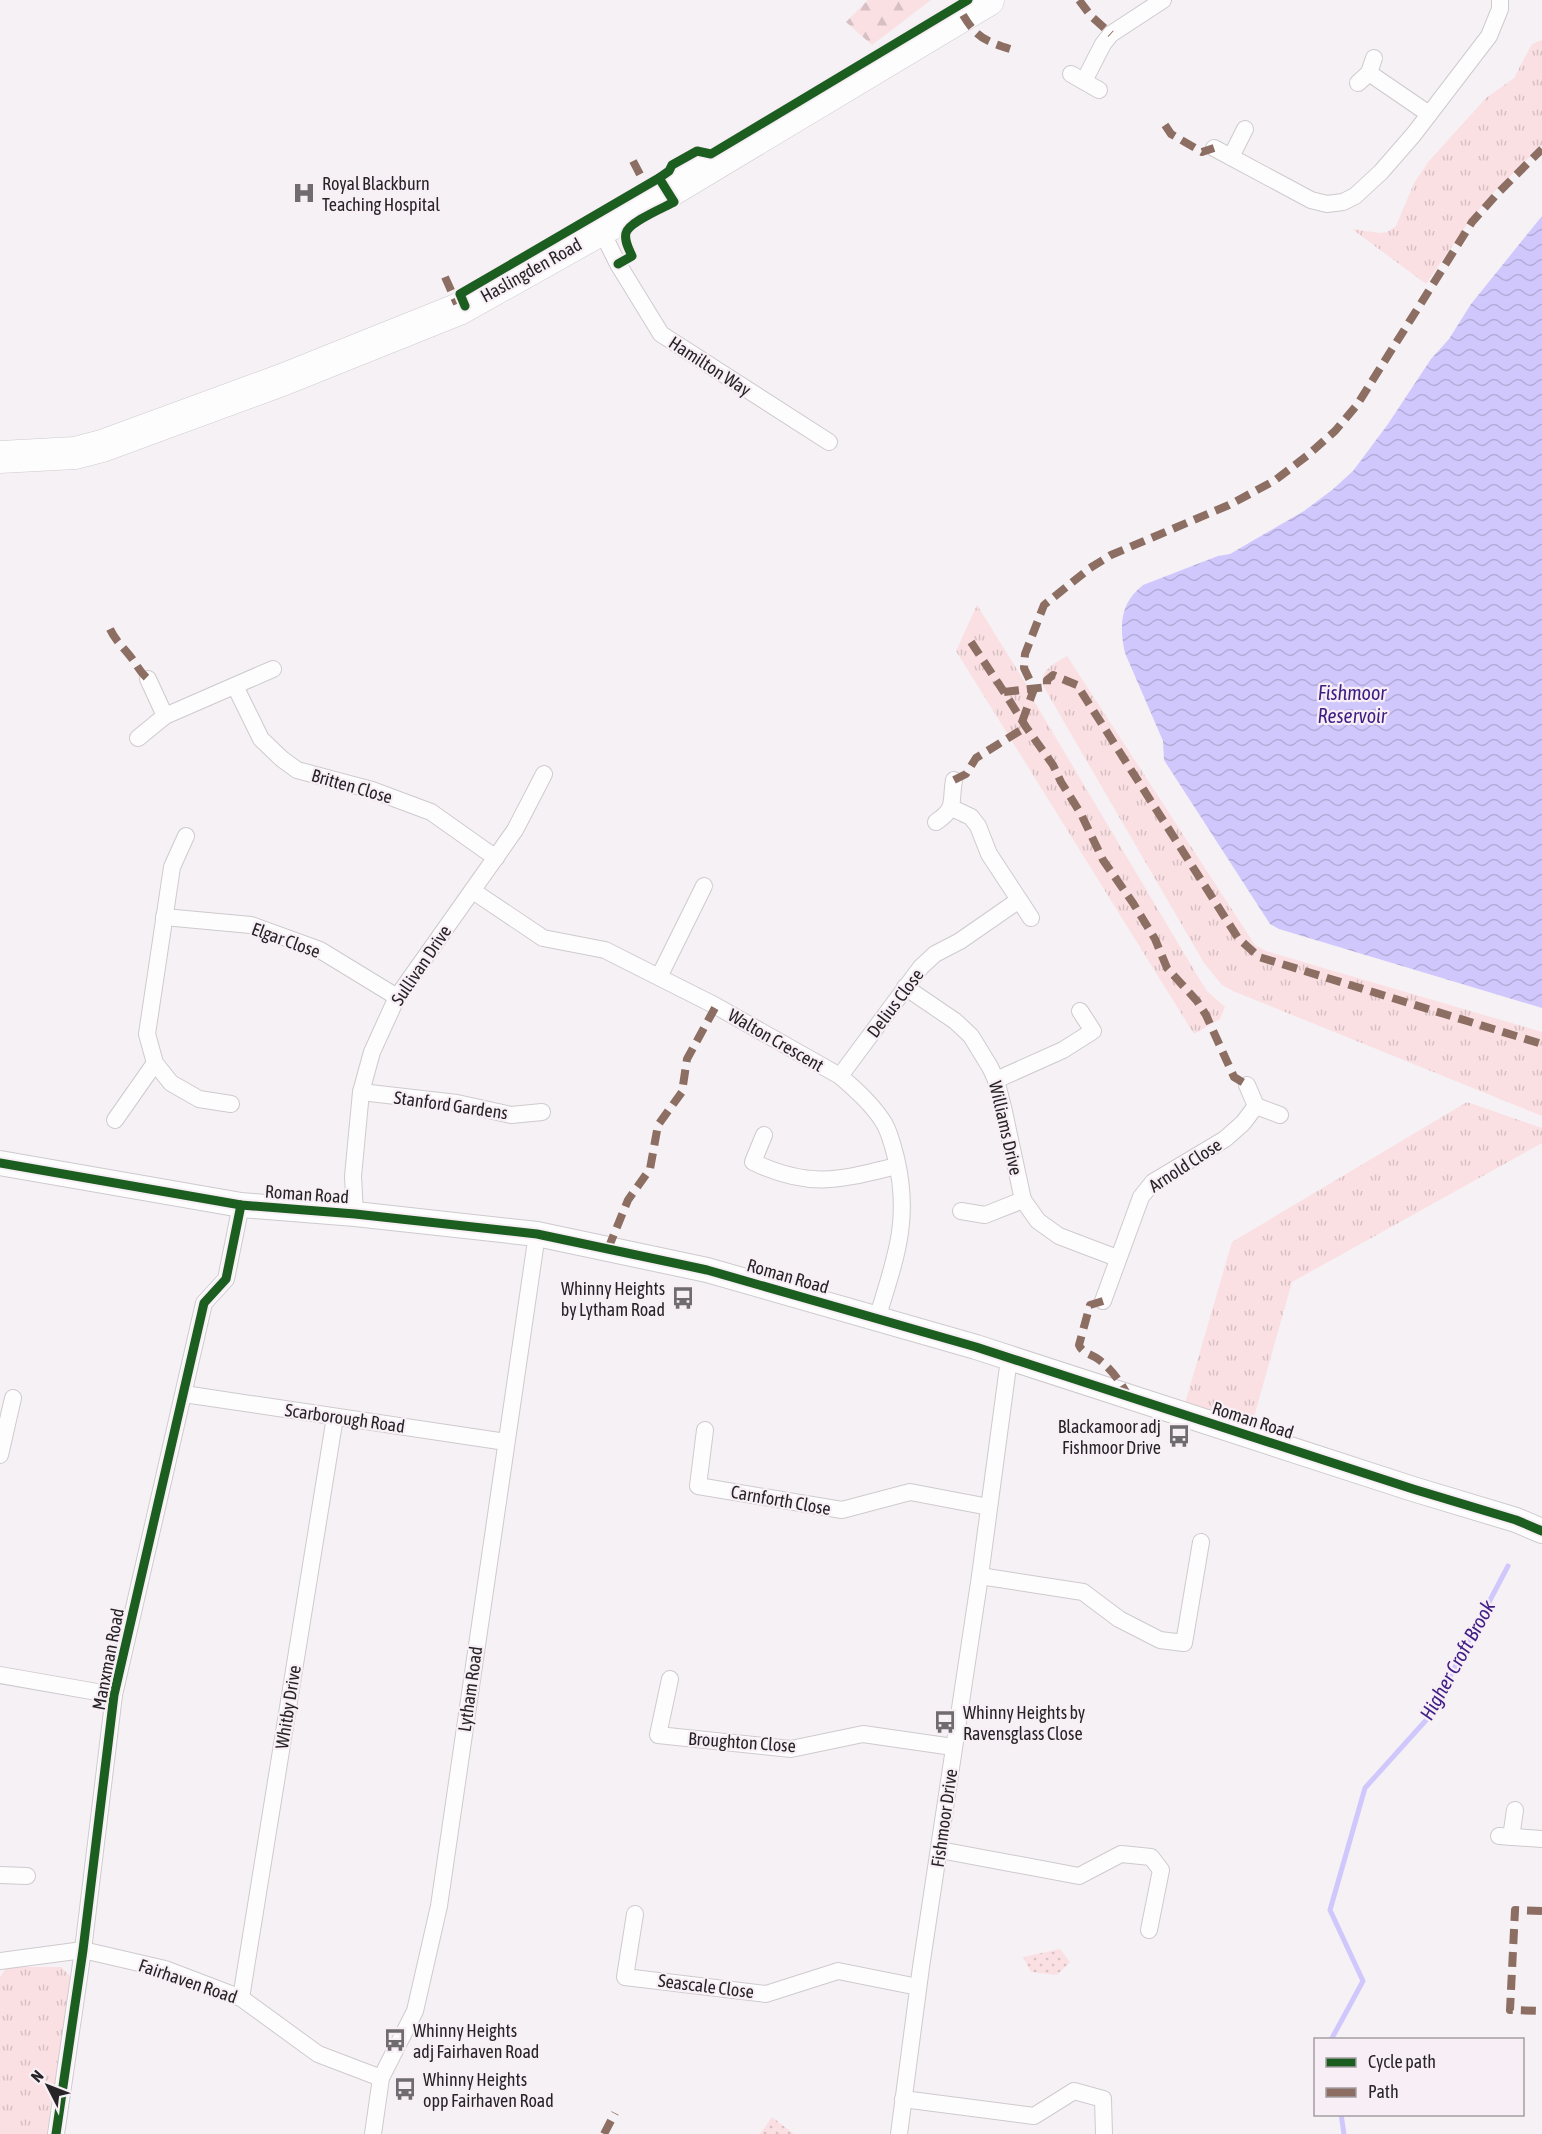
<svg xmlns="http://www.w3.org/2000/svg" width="1542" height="2134" font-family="'Asap Condensed',sans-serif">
  <defs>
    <pattern id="grass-tufts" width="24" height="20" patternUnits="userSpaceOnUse" patternTransform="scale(1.5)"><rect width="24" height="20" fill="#fae0e3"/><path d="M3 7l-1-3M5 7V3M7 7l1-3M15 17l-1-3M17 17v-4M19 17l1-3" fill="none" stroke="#d6c0c3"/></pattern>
    <pattern id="forest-firs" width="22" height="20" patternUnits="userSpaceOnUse" patternTransform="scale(1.5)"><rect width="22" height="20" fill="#fae0e3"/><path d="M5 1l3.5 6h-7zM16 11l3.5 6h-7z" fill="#d6c0c3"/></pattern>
    <pattern id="park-dots" width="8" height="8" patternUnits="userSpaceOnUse" patternTransform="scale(1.5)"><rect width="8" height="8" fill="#fae0e3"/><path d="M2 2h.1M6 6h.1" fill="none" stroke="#d6c0c3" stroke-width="1.8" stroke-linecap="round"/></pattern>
    <pattern id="water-waves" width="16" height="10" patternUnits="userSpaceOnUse" patternTransform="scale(1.5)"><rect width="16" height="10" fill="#d0c8fc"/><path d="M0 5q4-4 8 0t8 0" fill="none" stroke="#b3acd8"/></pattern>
  </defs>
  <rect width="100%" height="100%" fill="#f6f1f5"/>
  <!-- grass -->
  <g fill="url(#grass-tufts)">
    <polygon points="1542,40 1542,145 1495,191 1470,220 1426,284 1352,229 1380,233 1387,232 1396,226 1414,183 1429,161 1486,98 1514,78 1532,44"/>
    <polygon points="977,605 1026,684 1034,701 1197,975 1207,991 1225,1007 1220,1019 1194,1034 956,651"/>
    <path d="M1067,656l188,289 11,6 276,81v84l-309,-125 -11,-6 -18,-22 -162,-279c-1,-15 14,-21 25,-28z"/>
    <polygon points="1467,1102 1542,1128 1542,1143 1292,1282 1250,1431 1183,1410 1232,1242"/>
    <polygon points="7,1967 61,1967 71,1977 47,2134 0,2134 0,1977"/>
  </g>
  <!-- forest -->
  <polygon fill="url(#forest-firs)" points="868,0 931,0 872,45 846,22"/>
  <!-- park -->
  <g fill="url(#park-dots)">
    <polygon points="1060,1949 1070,1962 1057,1975 1031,1972 1023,1957"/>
    <polygon points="772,2117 794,2134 760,2134"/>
  </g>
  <!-- water -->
  <path fill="url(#water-waves)" d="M1542,216v792l-263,-79 -9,-5 -106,-164 -1,-19 -38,-88c-6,-27 -5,-50 18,-68l75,-29 12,-2 74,-43 28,-21 21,-19 35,-47 43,-65 18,-20 22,-35z"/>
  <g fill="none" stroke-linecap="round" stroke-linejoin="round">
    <!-- stream -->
    <g stroke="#d0c8fc" stroke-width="5">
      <polyline points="1331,2040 1363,1981 1330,1910 1365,1788 1428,1718 1508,1566"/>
      <polyline points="1341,2114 1344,2134"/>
    </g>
    <!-- street casing -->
    <g stroke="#cecacd" stroke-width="18">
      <g id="street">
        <polyline points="1369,73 1429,114"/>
        <polyline points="1071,74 1099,90"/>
        <polyline points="1084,81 1103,44 1111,34 1163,0"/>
        <polyline points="1358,83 1369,73 1374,58"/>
        <polyline points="1214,148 1311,200 1327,204 1343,202 1355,196 1381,172 1414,134 1489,36 1500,9 1500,0"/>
        <polyline points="1231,157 1245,129"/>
        <polyline points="601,230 618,264 661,334 829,442"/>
        <polyline points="148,679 165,716"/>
        <polyline points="235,686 261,739 282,759 297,770 372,790 431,812 496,858"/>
        <polyline points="138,738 165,716 273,669"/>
        <polyline points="952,808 971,817 978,826 989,854 1031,918"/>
        <path d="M936,822c21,-14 14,-20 18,-42"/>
        <polyline points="186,836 172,867 147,1034 155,1063 171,1083 199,1099 231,1104"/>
        <path d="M473,891l70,47 62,12 111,56 124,70c16,14 33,29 44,47 6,10 9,23 12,35 15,63 -1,101 -19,161"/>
        <polyline points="164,917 251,925 320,950 397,997"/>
        <polyline points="659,977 704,886"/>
        <polyline points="905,987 955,1021 971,1036 990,1067 996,1080 1003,1107 1023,1200 1038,1221 1059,1236 1117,1258"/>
        <polyline points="840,1076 921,967 935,954 960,941 1019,900"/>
        <polyline points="996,1080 1063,1050 1093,1031 1080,1011"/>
        <polyline points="1247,1085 1256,1106 1280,1115"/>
        <polyline points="361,1092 457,1103 511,1115 542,1112"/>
        <polyline points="115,1120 155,1063"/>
        <path d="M764,1135l-11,27c56,27 87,18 144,4"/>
        <polyline points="961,1211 985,1215 1023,1200"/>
        <polyline points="355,1214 353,1176 361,1092 372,1052 397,997 515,830 544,774"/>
        <polyline points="1103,1301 1141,1197 1153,1182 1225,1139 1243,1123 1256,1106"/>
        <polyline points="184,1394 506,1442"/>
        <polyline points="705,1430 698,1486 842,1510 910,1492 989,1507"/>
        <polyline points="0,1455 13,1398"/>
        <polyline points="980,1576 1083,1592 1119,1619 1160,1640 1184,1643 1201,1542"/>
        <polyline points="0,1675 114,1695"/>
        <polyline points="670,1679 658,1735 791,1749 863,1734 953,1747"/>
        <polyline points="1499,1836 1542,1839"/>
        <polyline points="1511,1837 1515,1810"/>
        <polyline points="940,1850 1079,1876 1121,1854 1151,1857 1161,1870 1149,1930"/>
        <polyline points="0,1875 27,1876"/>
        <polyline points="635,1914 625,1977 766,1994 838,1971 918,1987"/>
        <polyline points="0,1961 83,1950 165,1969 241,1998 318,2054 381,2078"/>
        <polyline points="241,1998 335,1417"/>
        <polyline points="903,2099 1034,2116 1074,2091 1103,2099 1104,2134"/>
        <polyline points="56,2134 83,1950 114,1695 204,1303 226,1279 241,1205"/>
        <polyline points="373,2134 381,2078 415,2011 439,1906 537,1234"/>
        <polyline points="899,2134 921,1967 980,1576 1009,1359"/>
      </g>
    </g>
    <!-- secondary casing -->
    <g stroke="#cecacd" stroke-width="26">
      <polyline id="secondary" points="0,1163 241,1205 355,1214 537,1234 707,1270 976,1347 1413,1489 1516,1520 1542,1531"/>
    </g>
    <!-- highway casing -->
    <g stroke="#cecacd" stroke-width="33">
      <polyline id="highway" points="0,457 75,453 102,446 282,380 459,309 668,192 988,0"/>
    </g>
    <!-- street -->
    <use href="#street" stroke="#fefdfe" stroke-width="16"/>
    <!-- secondary -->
    <use href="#secondary" stroke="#fefdfe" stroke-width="24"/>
    <!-- highway -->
    <use href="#highway" stroke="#fefdfe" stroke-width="32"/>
    <!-- quiet -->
    <g stroke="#8d6e63" stroke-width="8" stroke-dasharray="15 8" stroke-linecap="butt">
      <polyline points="1079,0 1091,16 1111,34"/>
      <path d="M963,15c14,23 22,26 47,34"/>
      <polyline points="1165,125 1171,134 1202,152 1214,148"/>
      <polyline points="633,161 645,184"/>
      <polyline points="445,277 457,304"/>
      <path d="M110,629c5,11 13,18 20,27 8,10 8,14 18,23"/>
      <polyline points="971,642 1004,692 1026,727 1053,765 1061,782 1081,814 1103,860 1133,903 1155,939 1167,968 1197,1001 1206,1015 1234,1077 1247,1085"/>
      <polyline points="1004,692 1047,687 1047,680 1053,675 1077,685 1238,938 1259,957 1542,1044"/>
      <polyline points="1022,722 1034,689 1024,668 1025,654 1044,605 1090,568 1111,555 1229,505 1274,481 1308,455 1335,431 1357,405 1472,222 1498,193 1542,149"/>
      <polyline points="954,780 966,774 976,758 1026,727"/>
      <polyline points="608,1249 628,1200 650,1169 658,1125 682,1092 687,1059 716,1006"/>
      <path d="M1103,1301l-13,4 -11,40c3,8 12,9 19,14 14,10 23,24 31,38"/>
      <polyline points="1542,1911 1515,1910 1510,2010 1542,2011"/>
      <polyline points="604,2134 615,2113"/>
    </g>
    <!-- cycleway casing -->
    <g stroke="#f8eff6" stroke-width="13">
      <g id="cycleway">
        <path d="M618,264l14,-8c-3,-7 -8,-15 -6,-23 3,-11 37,-25 48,-31l-15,-24"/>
        <polyline points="465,306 460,294 659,178 669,171 672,165 697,151 711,154 968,0"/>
        <polyline points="0,1163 241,1205 355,1214 537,1234 707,1270 976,1347 1413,1489 1516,1520 1542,1531"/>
        <polyline points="56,2134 83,1950 114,1695 204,1303 226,1279 241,1205"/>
      </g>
    </g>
    <!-- cycleway -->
    <use href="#cycleway" stroke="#1b5e20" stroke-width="9"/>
  </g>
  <!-- icons -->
  <defs>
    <g id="hospital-bare" transform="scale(1.8)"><path d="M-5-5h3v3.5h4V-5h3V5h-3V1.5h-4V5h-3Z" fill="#6f6c6f" stroke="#f8eff6" stroke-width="2.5" paint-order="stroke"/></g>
    <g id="bus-bare" transform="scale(1.8)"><path d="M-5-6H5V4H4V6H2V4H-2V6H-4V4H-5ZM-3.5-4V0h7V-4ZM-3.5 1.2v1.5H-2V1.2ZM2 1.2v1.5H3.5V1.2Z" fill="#6f6c6f" stroke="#f8eff6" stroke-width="2.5" paint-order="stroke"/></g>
  </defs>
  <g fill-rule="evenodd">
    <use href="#hospital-bare" x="304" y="193"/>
    <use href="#bus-bare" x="683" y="1298"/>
    <use href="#bus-bare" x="1179" y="1436"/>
    <use href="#bus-bare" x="945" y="1722"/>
    <use href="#bus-bare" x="395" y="2040"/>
    <use href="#bus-bare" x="405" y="2089"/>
  </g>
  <g text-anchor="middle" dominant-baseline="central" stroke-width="4.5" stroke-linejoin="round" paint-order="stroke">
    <!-- poi labels -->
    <g font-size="18" fill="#272427" stroke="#f8eff6" text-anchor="start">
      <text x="322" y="183">Royal Blackburn<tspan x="322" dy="21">Teaching Hospital</tspan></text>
      <text x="665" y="1288" text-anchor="end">Whinny Heights<tspan x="665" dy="21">by Lytham Road</tspan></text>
      <text x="1161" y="1426" text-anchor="end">Blackamoor adj<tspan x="1161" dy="21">Fishmoor Drive</tspan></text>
      <text x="963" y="1712">Whinny Heights by<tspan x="963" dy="21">Ravensglass Close</tspan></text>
      <text x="413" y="2030">Whinny Heights<tspan x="413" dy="21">adj Fairhaven Road</tspan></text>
      <text x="423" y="2079">Whinny Heights<tspan x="423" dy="21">opp Fairhaven Road</tspan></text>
    </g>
    <!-- street labels -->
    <g font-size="18" fill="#272427" stroke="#f8eff6">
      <text transform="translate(531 270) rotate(-29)">Haslingden Road</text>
      <text transform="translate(710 366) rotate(33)">Hamilton Way</text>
      <text transform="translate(352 786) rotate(16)">Britten Close</text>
      <text transform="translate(286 940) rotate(20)">Elgar Close</text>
      <text transform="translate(421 965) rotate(-56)">Sullivan Drive</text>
      <text transform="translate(895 1003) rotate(-53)">Delius Close</text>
      <text transform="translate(776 1040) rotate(30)">Walton Crescent</text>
      <text transform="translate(451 1105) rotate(8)">Stanford Gardens</text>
      <text transform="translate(1006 1128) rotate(77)">Williams Drive</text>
      <text transform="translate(1185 1165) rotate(-33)">Arnold Close</text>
      <text transform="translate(307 1194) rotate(4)">Roman Road</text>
      <text transform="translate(788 1276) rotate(16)">Roman Road</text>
      <text transform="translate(345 1418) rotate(8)">Scarborough Road</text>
      <text transform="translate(1253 1420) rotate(18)">Roman Road</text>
      <text transform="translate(781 1500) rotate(10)">Carnforth Close</text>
      <text transform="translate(108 1659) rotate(-79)">Manxman Road</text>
      <text transform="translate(470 1689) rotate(-82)">Lytham Road</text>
      <text transform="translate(288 1707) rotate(-81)">Whitby Drive</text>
      <text transform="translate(742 1742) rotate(4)">Broughton Close</text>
      <text transform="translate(944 1818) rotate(-82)">Fishmoor Drive</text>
      <text transform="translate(188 1981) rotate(19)">Fairhaven Road</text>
      <text transform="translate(706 1986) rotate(7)">Seascale Close</text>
    </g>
    <!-- water labels -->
    <g font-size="20" font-style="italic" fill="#3e1e84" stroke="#f8eff6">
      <text x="1352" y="692">Fishmoor<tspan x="1352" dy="23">Reservoir</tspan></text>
      <text transform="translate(1457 1660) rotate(-61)">Higher Croft Brook</text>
    </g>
  </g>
  <!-- legend -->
  <rect x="1314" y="2038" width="210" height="78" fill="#f8eff6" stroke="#a49ea3" stroke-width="1.5"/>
  <rect x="1326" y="2058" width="30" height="9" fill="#1b5e20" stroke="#a49ea3" stroke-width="1.5"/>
  <text x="1368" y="2068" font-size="18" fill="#272427">Cycle path</text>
  <rect x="1326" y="2088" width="30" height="9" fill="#8d6e63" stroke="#a49ea3" stroke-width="1.5"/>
  <text x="1368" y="2098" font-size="18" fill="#272427">Path</text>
  <!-- north arrow -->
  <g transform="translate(48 2086) rotate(312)" stroke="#f8eff6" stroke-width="4.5" paint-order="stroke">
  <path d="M0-4.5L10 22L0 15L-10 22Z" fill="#272427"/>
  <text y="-9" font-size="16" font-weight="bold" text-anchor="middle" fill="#272427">N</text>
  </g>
</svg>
